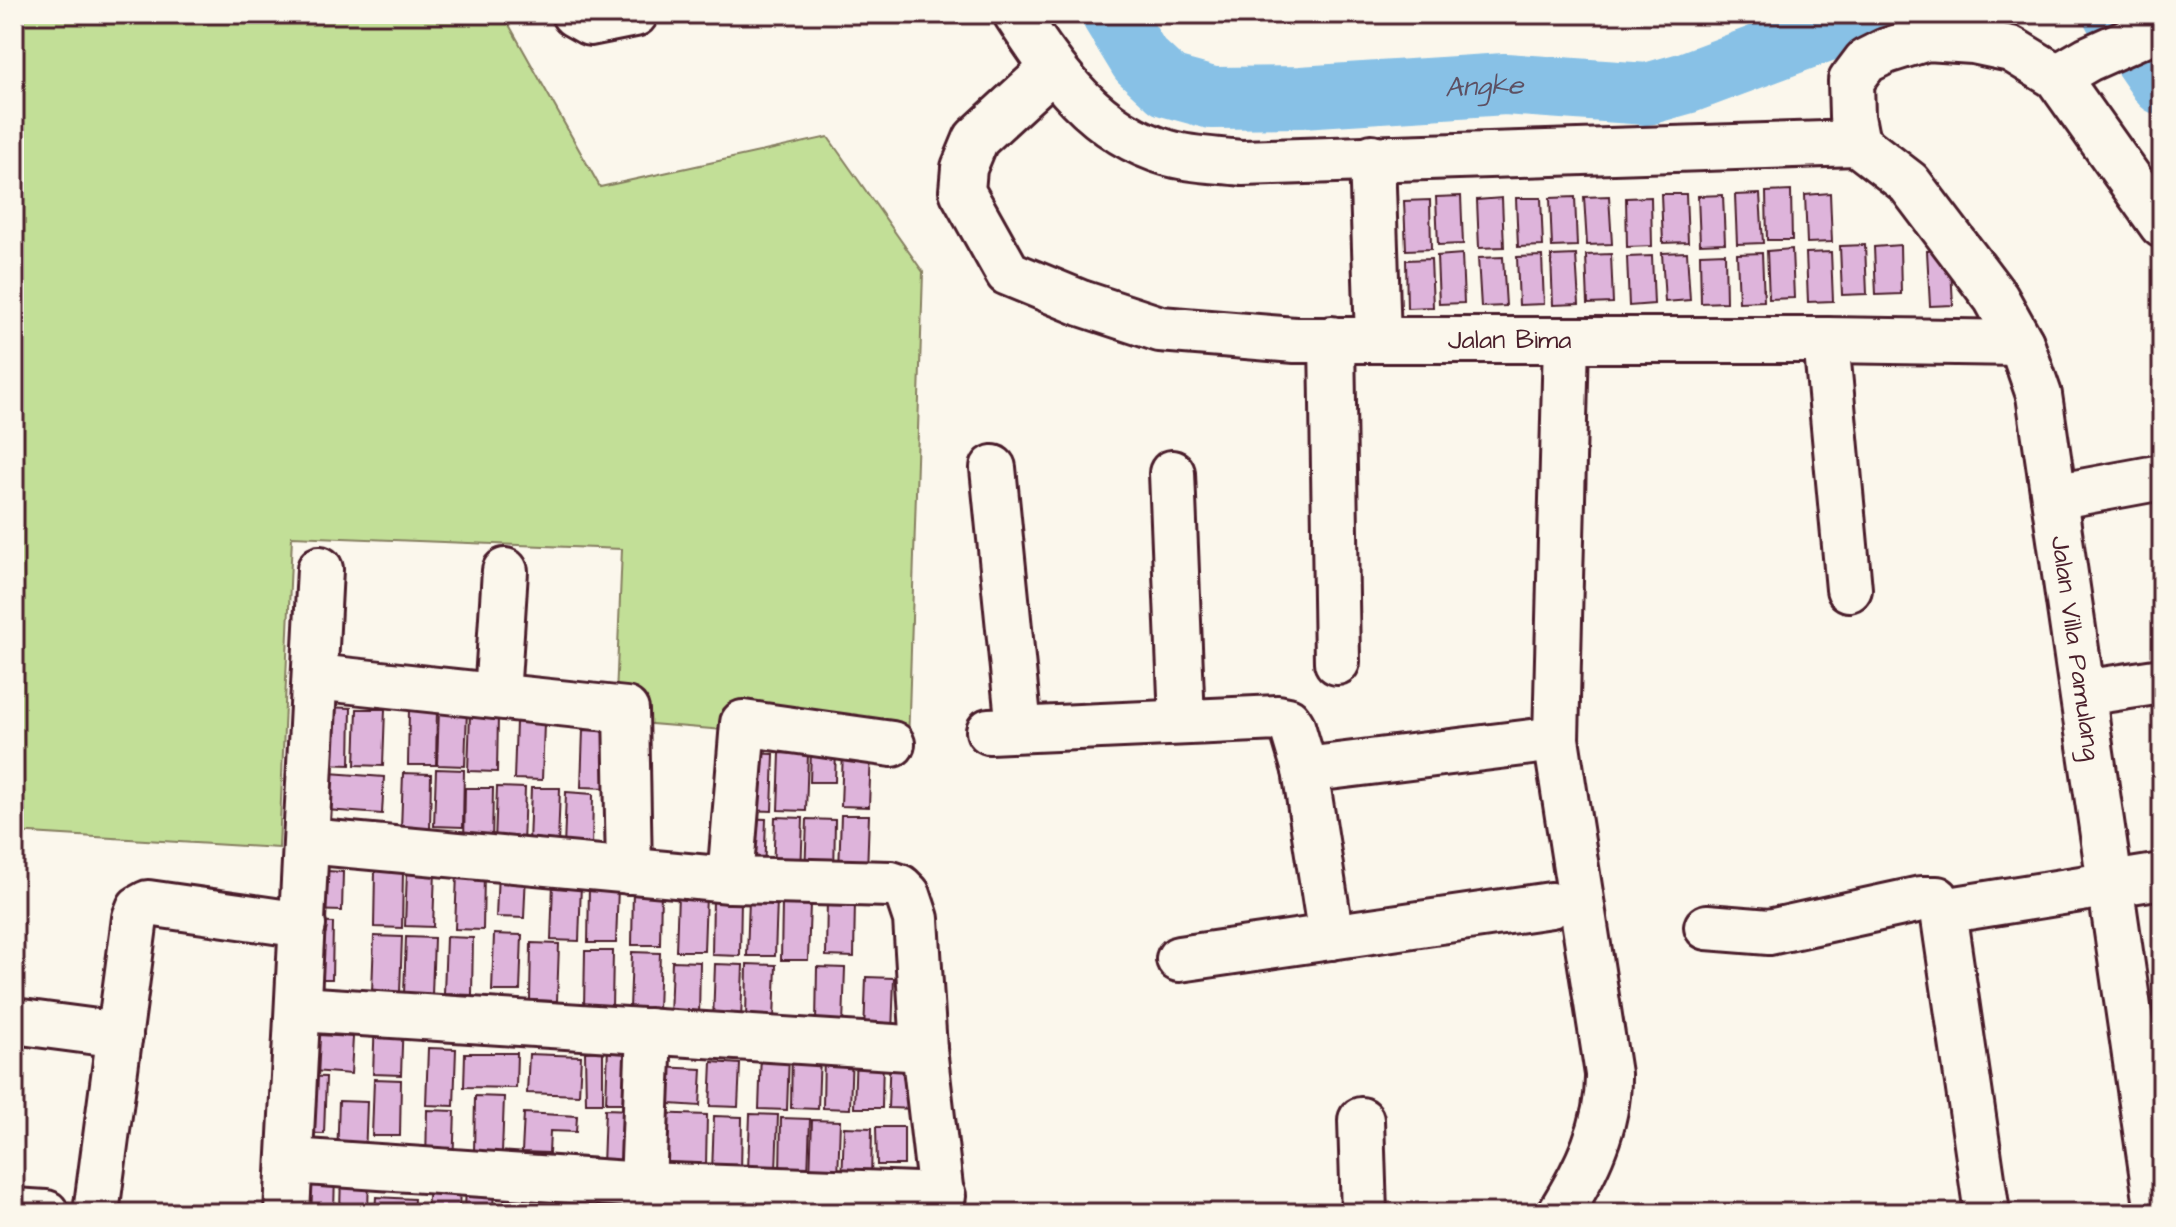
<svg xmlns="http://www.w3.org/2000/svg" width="2176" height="1227" font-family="'Architects Daughter',sans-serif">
  <rect width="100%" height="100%" fill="#fbf7ec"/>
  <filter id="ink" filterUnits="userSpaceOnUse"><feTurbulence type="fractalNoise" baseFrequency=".0125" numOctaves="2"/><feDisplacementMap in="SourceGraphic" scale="16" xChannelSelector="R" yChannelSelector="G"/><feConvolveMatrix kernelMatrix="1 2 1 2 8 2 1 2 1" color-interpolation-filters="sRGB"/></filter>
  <g filter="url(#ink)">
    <!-- green -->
    <polygon fill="#c2df97" stroke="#867f61" stroke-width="2" points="14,14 503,14 600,187 828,137 923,272 908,745 615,721 622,549 292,536 279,848 14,832"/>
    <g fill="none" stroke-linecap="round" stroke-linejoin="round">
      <!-- river -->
      <g stroke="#88c1e6" stroke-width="62">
        <path id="s1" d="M1112,14l28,46 28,26 44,12 89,-1 204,-13 142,10 39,-11 160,-60 35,-9"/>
        <polyline points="2114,14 2162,84"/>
      </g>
    </g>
    <!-- building -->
    <g fill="#deb4db" stroke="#4a1f2b" stroke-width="2">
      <polygon points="1791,191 1792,240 1767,240 1766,192"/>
      <polygon points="1830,193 1832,242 1807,243 1805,195"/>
      <polygon points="1661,194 1686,194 1688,242 1663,243"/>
      <polygon points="1760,194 1763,243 1737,244 1735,195"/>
      <polygon points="1723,195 1725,243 1700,244 1698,196"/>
      <polygon points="1461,196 1463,244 1438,245 1436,197"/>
      <polygon points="1609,196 1612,244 1587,245 1584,197"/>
      <polygon points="1575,197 1577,246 1552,247 1550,198"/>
      <polygon points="1651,197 1652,246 1627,247 1626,198"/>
      <polygon points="1502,198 1504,247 1479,248 1477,200"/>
      <polygon points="1516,198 1541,198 1543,246 1518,247"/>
      <polygon points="1430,200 1431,249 1406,250 1404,201"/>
      <polygon points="1865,245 1867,294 1842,295 1840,246"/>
      <polygon points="1900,245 1901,294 1876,295 1874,247"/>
      <polygon points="1792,249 1794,298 1769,299 1767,251"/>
      <polygon points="1950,250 1953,305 1930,306 1927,251"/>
      <polygon points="1687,252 1690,300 1665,302 1662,253"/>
      <polygon points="1831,252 1833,301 1808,302 1806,253"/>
      <polygon points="1725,253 1726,302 1701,303 1700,254"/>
      <polygon points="1762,253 1764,301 1739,302 1737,254"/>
      <polygon points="1462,254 1464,303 1439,304 1437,256"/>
      <polygon points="1611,254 1613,303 1588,304 1586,255"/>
      <polygon points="1576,255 1579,304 1553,305 1551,256"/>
      <polygon points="1542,256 1544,304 1519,305 1517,257"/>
      <polygon points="1652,256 1654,304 1629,306 1627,257"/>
      <polygon points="1503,257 1506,306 1481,307 1478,258"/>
      <polygon points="1431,259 1433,307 1407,308 1406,260"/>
      <polygon points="323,707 351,708 350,765 322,764"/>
      <polygon points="409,708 437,708 436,765 408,765"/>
      <polygon points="357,709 385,709 383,766 355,765"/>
      <polygon points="439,709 467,709 465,766 437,765"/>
      <polygon points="470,714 498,715 497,772 468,771"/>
      <polygon points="516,722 544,723 542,780 514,779"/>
      <polygon points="583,730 611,731 609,788 581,787"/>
      <polygon points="811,749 836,749 835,782 810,782"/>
      <polygon points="843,750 871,750 869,807 841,806"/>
      <polygon points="746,753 774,754 772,811 744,810"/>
      <polygon points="780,753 808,754 806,811 778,810"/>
      <polygon points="436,769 464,770 463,827 434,826"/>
      <polygon points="329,773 384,777 382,814 326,810"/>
      <polygon points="403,773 431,774 430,831 401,830"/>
      <polygon points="497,787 525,788 523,845 495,844"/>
      <polygon points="465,788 493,788 492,845 464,845"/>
      <polygon points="531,788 560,788 558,845 529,844"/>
      <polygon points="566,792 593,794 592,850 564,849"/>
      <polygon points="841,815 869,815 867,872 839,871"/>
      <polygon points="775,817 803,818 801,875 773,874"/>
      <polygon points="738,818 766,819 764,875 736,875"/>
      <polygon points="807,819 835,820 834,877 805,876"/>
      <polygon points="310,870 343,872 342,911 309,910"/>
      <polygon points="375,870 403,871 402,928 374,927"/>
      <polygon points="407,870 435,870 433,927 405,926"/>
      <polygon points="457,872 484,873 483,930 455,929"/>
      <polygon points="498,872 526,873 524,918 496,917"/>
      <polygon points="553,883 581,884 579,941 551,940"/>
      <polygon points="589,886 618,887 616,943 588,943"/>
      <polygon points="633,888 661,889 660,945 632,945"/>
      <polygon points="678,894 706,895 704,951 676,951"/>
      <polygon points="713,898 741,899 740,956 712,955"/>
      <polygon points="749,899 777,900 775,956 747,956"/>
      <polygon points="827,899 855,900 854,957 826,956"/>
      <polygon points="782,903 810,904 808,960 781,960"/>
      <polygon points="305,922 333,923 332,979 304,979"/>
      <polygon points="494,934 522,935 520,991 492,991"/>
      <polygon points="374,936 402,937 400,993 372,993"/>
      <polygon points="406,937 434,938 432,995 404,994"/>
      <polygon points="446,937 473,938 472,995 444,994"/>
      <polygon points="531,943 559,944 557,1001 530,1000"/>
      <polygon points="585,951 613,951 612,1008 584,1007"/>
      <polygon points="632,952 660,953 658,1010 630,1009"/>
      <polygon points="672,961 700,962 699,1019 670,1018"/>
      <polygon points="715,964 743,965 741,1021 713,1021"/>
      <polygon points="747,964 776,965 774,1022 746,1021"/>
      <polygon points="817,967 845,968 843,1025 816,1024"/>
      <polygon points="866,977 894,978 892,1035 864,1034"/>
      <polygon points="375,1017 403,1018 401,1075 373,1074"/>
      <polygon points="302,1034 353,1037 351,1074 300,1070"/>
      <polygon points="608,1046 636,1047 634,1103 606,1103"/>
      <polygon points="428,1048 456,1049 454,1106 426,1105"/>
      <polygon points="603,1051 603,1103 586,1103 585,1052"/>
      <polygon points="792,1051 820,1052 818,1109 791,1108"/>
      <polygon points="856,1051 883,1052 882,1108 854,1108"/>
      <polygon points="761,1052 789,1053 787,1110 759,1109"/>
      <polygon points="824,1052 852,1052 850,1109 823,1108"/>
      <polygon points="890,1052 918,1052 916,1109 888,1108"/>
      <polygon points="465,1053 517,1053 516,1088 464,1087"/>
      <polygon points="529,1054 581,1056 579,1095 527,1093"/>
      <polygon points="712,1062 740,1064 738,1107 710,1106"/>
      <polygon points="657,1067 702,1069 700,1106 655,1103"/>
      <polygon points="298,1076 326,1077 324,1134 297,1133"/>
      <polygon points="374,1079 401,1080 400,1136 372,1136"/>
      <polygon points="475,1096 504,1097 502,1153 474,1153"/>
      <polygon points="339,1101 367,1102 365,1159 337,1158"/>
      <polygon points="605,1109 633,1110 631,1166 603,1166"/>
      <polygon points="427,1110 455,1111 453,1168 426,1167"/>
      <polygon points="524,1113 577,1116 576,1132 550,1131 549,1153 522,1152"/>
      <polygon points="652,1113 707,1115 706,1165 651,1163"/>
      <polygon points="750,1114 778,1115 776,1172 748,1171"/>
      <polygon points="714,1116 742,1117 741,1174 712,1173"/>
      <polygon points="781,1118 810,1119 808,1175 780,1175"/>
      <polygon points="812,1120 840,1121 838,1178 810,1177"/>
      <polygon points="844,1127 872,1128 871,1184 842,1184"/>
      <polygon points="876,1127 904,1127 904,1165 877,1165"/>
      <polygon points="307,1172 335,1173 334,1213 306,1213"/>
      <polygon points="341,1174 369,1174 368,1213 340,1213"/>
      <polygon points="466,1182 494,1183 493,1213 465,1213"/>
      <polygon points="429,1183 460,1185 459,1213 427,1213"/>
      <polygon points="505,1187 533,1188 532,1213 504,1213"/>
      <polygon points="376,1197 414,1199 413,1213 375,1213"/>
      <polygon points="654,1201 682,1202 681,1213 654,1213"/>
      <polygon points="688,1203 716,1204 716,1213 688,1213"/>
      <polygon points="542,1207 578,1209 578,1213 542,1213"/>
    </g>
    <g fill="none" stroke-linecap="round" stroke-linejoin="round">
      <!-- minor casing -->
      <g stroke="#4a1f2b" stroke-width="50">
        <g id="minor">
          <polyline points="574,14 590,23 635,14"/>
          <path d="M1016,14c39,60 79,118 152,139 23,7 49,7 74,10l615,-20"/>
          <path id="s2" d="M1052,69l-76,70 -12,29 -2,23 46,82 73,30 79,26 135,11h531l195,3"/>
          <polyline points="2057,77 2088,59 2162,26"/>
          <path id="s3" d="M1857,143l52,40 87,115 25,45 18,52 119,818"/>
          <polyline points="1857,143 1852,117 1851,81 1866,61 1886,51 1927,38 1973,41 2011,49 2057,77 2162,225"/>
          <polyline points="1372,157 1378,339"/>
          <polyline points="1332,339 1337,662"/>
          <polyline points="1826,340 1849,589"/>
          <polyline points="993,468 1019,729"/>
          <polyline points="1172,473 1182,721"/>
          <polyline points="2054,497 2162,477"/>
          <polyline points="315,677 626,710 629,871"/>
          <polyline points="2083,693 2162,681"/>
          <polyline points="497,696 505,571"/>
          <polyline points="989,731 1278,718 1288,720 1292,726 1305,770 1556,739"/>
          <polyline points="1305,770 1331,937"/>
          <polyline points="307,841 730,880 891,884 900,887 908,895 916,919 924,1049 943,1213"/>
          <polyline points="730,880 743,723 892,744"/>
          <polyline points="1707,927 1769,932 1921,899 1937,899 1943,911"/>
          <polyline points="1179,959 1551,905"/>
          <polyline points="299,1009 924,1049"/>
          <polyline points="14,1021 120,1035"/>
          <polyline points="1361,1120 1364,1213"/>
          <polyline points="291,1161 643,1185 943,1196"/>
          <polyline points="643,1185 649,1031"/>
          <polyline points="14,1211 46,1213"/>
          <polyline points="96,1213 135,918 139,908 148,903 303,925"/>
          <polyline points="287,1213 320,569"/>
          <path d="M1560,1213c26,-42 49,-88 48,-139l-52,-335 10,-399"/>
          <polyline points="1987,1213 1943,911 2162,876"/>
        </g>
      </g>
      <!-- minor -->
      <use href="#minor" stroke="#fbf7ec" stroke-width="44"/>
    </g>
  </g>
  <g text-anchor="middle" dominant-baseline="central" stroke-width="8" stroke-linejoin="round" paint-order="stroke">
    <!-- street labels -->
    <g font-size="26" fill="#4a1f2b" stroke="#fbf7ec">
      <text stroke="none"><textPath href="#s2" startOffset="764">Jalan Bima</textPath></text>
      <text stroke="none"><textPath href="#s3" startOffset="572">Jalan Villa Pamulang</textPath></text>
    </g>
    <!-- water labels -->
    <g font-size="28" font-style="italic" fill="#5d5063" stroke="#fbf7ec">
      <text stroke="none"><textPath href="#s1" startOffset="410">Angke</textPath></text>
    </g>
  </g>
  <!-- margin -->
  <rect width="2176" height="1227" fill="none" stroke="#fbf7ec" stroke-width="48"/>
  <rect x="24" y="24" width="2128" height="1179" fill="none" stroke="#4a1f2b" stroke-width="3" filter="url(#ink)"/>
</svg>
